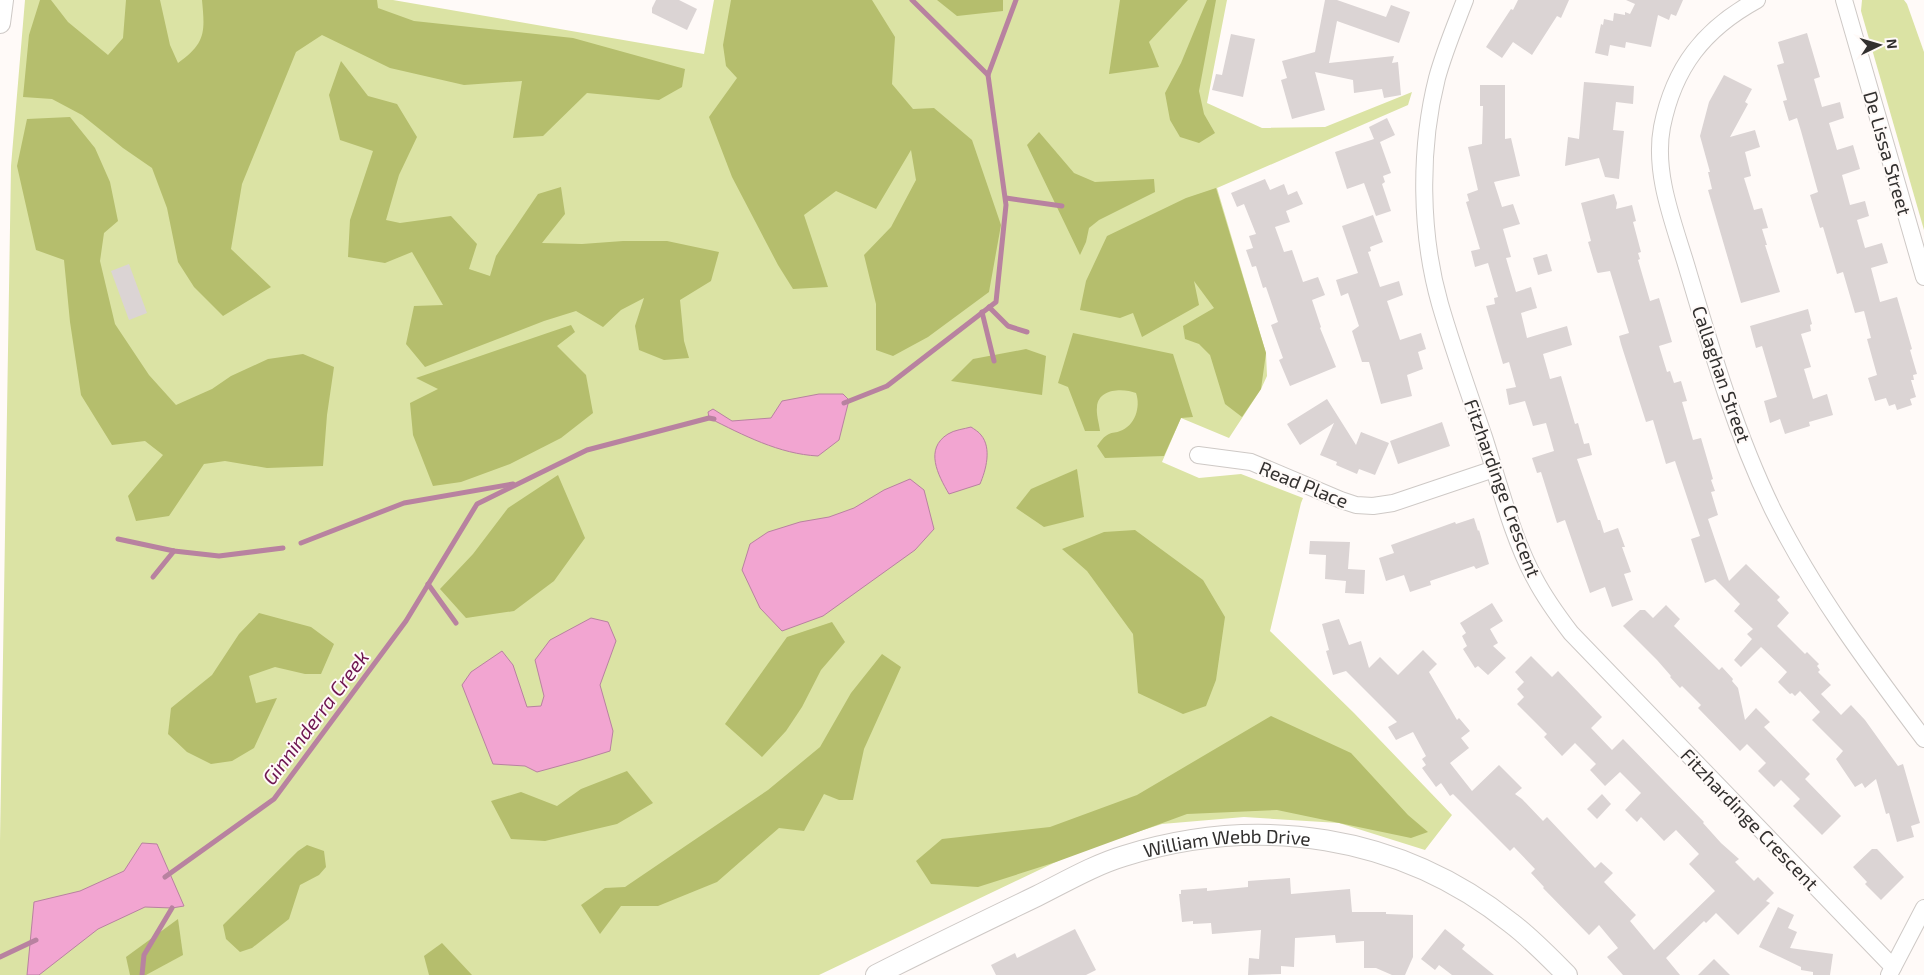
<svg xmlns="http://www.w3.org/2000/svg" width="1924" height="975" font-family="'Exo 2',sans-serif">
  <rect width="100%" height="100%" fill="#fffaf8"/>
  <!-- green -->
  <g fill="#dbe3a4">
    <polygon points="25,0 393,0 704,54 714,0 1227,0 1207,103 1262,128 1325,127 1412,92 1408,105 1217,188 1266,353 1267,376 1261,389 1229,438 1181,418 1162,462 1199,478 1241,474 1303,498 1301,503 1270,631 1354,713 1452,815 1425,850 1339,823 1244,817 1162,824 1081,850 819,975 0,975 0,842 11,166"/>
    <polygon points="1862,0 1904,0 1907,4 1924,52 1924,230 1861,11"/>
  </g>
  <!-- forest -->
  <g fill="#b5be6d">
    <path d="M40,0h11l17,22 40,33 15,-17 3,-38h34l10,45 8,18c28,-20 27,-31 24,-63h175l1,8 36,13 159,17 112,31 -3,18 -23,13 -72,-7 -44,43 -30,2 9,-57 -58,4 -74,-17 -68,-33 -26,17 -54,132 -11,65 40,38 -48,29 -29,-29 -16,-25 -11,-54 -15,-40 -29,-20 -41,-33 -30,-16 -29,-2 6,-62z"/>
    <polygon points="731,0 872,0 895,37 892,84 913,109 934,108 972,140 1001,225 989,292 928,337 893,356 876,350 876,304 864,255 891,227 916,180 911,150 876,209 836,191 804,215 828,287 793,289 778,265 732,177 709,117 737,78 726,66 723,45"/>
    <polygon points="937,0 1003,0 1003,11 957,16"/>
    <polygon points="1120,0 1188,0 1149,42 1159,67 1109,74"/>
    <polygon points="1207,0 1216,0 1199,91 1204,114 1215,133 1199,143 1180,137 1170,120 1165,93 1181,63"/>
    <polygon points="341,61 368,96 397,104 417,137 399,175 386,220 400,223 451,216 477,244 469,269 490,276 496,256 538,194 561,187 565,214 542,243 582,244 623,241 667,241 719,252 711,281 680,300 684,341 689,358 664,360 639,350 635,326 644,298 621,310 603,327 576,311 544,321 425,367 406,344 414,306 443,305 412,252 385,263 348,257 350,220 373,151 340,140 329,95"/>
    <polygon points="70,117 95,148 110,182 118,221 104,233 100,261 115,324 149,375 176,405 212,389 231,376 268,359 303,354 334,367 327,415 323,466 267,468 225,461 204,464 169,516 136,521 128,496 163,455 145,441 112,445 81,395 70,322 64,260 36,250 17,166 27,119"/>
    <polygon points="1039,132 1074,173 1095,182 1154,179 1155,192 1099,220 1089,228 1086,242 1080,255 1027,145"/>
    <polygon points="1216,188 1266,353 1261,389 1242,417 1225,404 1210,355 1199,344 1185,339 1183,326 1214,308 1194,281 1199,305 1142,337 1133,313 1120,318 1080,310 1086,281 1107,236 1186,198"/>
    <polygon points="571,325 575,332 557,346 586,375 593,413 561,438 510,464 461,482 433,486 413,435 410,403 438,389 416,378"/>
    <path d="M1073,333l100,21 20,63 -12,1 -17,38 -59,2 -8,-12c3,-4 7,-10 12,-12 3,-2 8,-1 11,-3 15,-5 21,-24 16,-38 -12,-5 -38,-5 -39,14 -1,7 2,16 3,24h-15l-17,-44 -10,-4z"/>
    <polygon points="1026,349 1046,356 1042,395 951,381 973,359"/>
    <polygon points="1077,469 1084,517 1044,527 1016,508 1031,489"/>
    <polygon points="558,475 585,538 554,581 514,611 466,618 440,589 473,554 508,508"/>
    <polygon points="1135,530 1203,580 1225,617 1216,680 1206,706 1183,714 1138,693 1133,634 1087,571 1062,549 1104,532"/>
    <polygon points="259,613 311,627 334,644 321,674 305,674 275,667 249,676 256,703 277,698 254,748 232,761 211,764 187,752 168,734 171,708 212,675 239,634"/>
    <polygon points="832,622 845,642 821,670 802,707 786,731 762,757 725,724 787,637"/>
    <polygon points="882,654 901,667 864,749 853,800 839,800 824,794 804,831 779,828 717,882 658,906 621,906 600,934 581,905 605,888 625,887 768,790 820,747 851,693"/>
    <polygon points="1271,716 1351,753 1408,815 1428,832 1411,838 1277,810 1187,814 1056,862 978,887 931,884 916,861 942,839 1050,827 1137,795"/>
    <polygon points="627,771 653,803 617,824 545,841 511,839 491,801 521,792 557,806 581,789"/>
    <polygon points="307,845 324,851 326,867 319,875 300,885 289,919 252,948 240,952 226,939 223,925 298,851"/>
    <polygon points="178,919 183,955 146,975 130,975 126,957"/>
    <polygon points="442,943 472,975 429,975 424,956"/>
  </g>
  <!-- water -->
  <g fill="#f2a5d1" stroke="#b882a0">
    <path d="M819,394h24l6,6 -10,40 -21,16c-39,-2 -75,-21 -109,-38l-1,-6 5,-3 19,12 39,-3 11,-17z"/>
    <path d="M971,427c3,2 8,5 10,8 11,13 5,35 -1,49l-31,10c-11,-19 -25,-45 -1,-60 6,-4 16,-5 23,-7z"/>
    <polygon points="910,479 924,490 934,529 915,550 823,616 782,631 760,608 742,570 750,544 768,532 800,522 829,517 854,508 884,490"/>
    <polygon points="591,618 608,622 616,641 600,685 613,731 610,751 581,760 537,772 525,766 493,764 462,685 471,672 502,651 513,665 527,707 541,706 544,696 535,660 550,640"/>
    <polygon points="142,843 157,844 184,906 172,908 145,907 98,929 39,975 27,975 34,902 80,891 124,871"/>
  </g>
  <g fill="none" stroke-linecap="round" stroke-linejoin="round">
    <!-- stream -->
    <g stroke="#b882a0" stroke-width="5">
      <polyline points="988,75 1016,0"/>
      <polyline points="1006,198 1062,206"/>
      <polyline points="989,307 1008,326 1027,332"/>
      <polyline points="982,312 994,361"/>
      <polyline points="844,403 887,386 996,302 1006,205 988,75 912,0"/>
      <polyline points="118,539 174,551 219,556 283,548"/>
      <polyline points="301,543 404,503 513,484"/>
      <polyline points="153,577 174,551"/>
      <polyline points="428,584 456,623"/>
      <polyline points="165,877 274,799 406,621 477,504 587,450 709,418 714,419"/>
      <polyline points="0,957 36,940"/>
      <polyline points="142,975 144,955 172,908"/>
    </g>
  </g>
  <!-- building -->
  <g fill="#dbd4d4">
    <polygon points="656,0 679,0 697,9 687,30 652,13 652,8"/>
    <polygon points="1325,0 1337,0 1386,17 1391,5 1410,12 1399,43 1337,21 1329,63 1394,56 1392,63 1398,62 1401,95 1384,98 1382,89 1354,93 1353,80 1315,72 1325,110 1292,119 1281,80 1287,78 1282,61 1315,52"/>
    <polygon points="1518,0 1569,0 1561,18 1557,16 1532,55 1513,42 1502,58 1486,47 1511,9 1513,10"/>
    <polygon points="1626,0 1683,0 1676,16 1671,14 1669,20 1658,15 1651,47 1626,42 1625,48 1610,45 1608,56 1595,53 1601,24 1603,25 1604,19 1613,21 1614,13 1625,15 1625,12 1630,14 1635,4"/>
    <polygon points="1807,33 1820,77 1814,79 1822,107 1840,102 1844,118 1829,123 1837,150 1853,145 1860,169 1842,175 1850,205 1865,201 1869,216 1857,220 1865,248 1882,243 1888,263 1871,268 1880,302 1897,297 1912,349 1910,350 1917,374 1913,375 1914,380 1911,380 1916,397 1910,399 1912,405 1897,410 1895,404 1889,406 1886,398 1875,401 1868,378 1877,375 1867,339 1871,338 1864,311 1855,313 1843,272 1837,274 1823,227 1820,228 1810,195 1818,192 1801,131 1797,118 1789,121 1783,101 1787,100 1777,65 1784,63 1778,42"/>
    <polygon points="1231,34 1255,39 1243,97 1212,90 1216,74 1222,75"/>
    <polygon points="1724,75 1752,89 1745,102 1748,104 1730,137 1755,130 1760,147 1745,152 1751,176 1744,178 1754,210 1762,208 1768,228 1762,229 1767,245 1765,245 1780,292 1741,303 1708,190 1712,189 1708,172 1710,172 1700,136 1709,102"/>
    <polygon points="1584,82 1634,86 1633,104 1616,102 1613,130 1624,131 1619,179 1605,177 1599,158 1565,166 1568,137 1579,139"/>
    <polygon points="1480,85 1505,85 1505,139 1511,138 1520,176 1494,182 1502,207 1513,204 1520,224 1503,229 1511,257 1506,258 1516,292 1531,287 1537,308 1521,313 1527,338 1567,326 1572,345 1543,354 1550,379 1561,376 1575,424 1578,423 1584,444 1589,443 1592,455 1577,459 1598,520 1600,520 1604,533 1618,528 1625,547 1622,547 1631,572 1624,574 1633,600 1612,607 1605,587 1590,593 1565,520 1557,523 1541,472 1537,473 1532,458 1554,451 1546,423 1533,426 1525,401 1509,405 1506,389 1516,387 1509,362 1503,364 1486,306 1495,304 1494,298 1498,297 1488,263 1475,267 1471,251 1480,249 1466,202 1469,201 1467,194 1478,190 1468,147 1482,144 1483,106 1480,106"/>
    <polygon points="1387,118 1395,135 1380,142 1391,173 1383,176 1385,182 1382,184 1391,211 1376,216 1364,183 1347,189 1335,152 1374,139 1369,127"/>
    <polygon points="1265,179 1270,190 1284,184 1288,195 1297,191 1303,204 1286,211 1290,222 1275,227 1284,252 1292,250 1303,282 1318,277 1325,295 1312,300 1321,327 1320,328 1336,367 1290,386 1279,360 1283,358 1271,325 1278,322 1266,287 1263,288 1256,266 1252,267 1246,250 1253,248 1249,236 1256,234 1244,204 1237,207 1231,193"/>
    <polygon points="1614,194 1617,203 1616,209 1632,205 1636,221 1633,222 1641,252 1638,253 1640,259 1638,260 1650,301 1659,298 1672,342 1659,346 1667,372 1670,371 1674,383 1681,381 1687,401 1682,402 1693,440 1701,438 1713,479 1711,480 1715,491 1711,492 1718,515 1708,519 1729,581 1746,564 1780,597 1777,600 1789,613 1777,626 1805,654 1807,652 1819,664 1817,666 1820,670 1818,672 1831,685 1821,694 1841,715 1851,705 1865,720 1898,766 1903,764 1920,823 1911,826 1914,837 1897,842 1889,813 1886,814 1876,779 1865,788 1862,783 1855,787 1836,759 1843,751 1812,720 1820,712 1800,691 1795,696 1792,693 1790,694 1778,682 1787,672 1761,647 1741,667 1734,660 1752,639 1747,634 1753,629 1734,611 1740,604 1715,579 1705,583 1691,539 1700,536 1675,461 1666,464 1653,420 1646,422 1621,344 1619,336 1629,333 1610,271 1598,273 1597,272 1588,242 1591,241 1581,203"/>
    <polygon points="1373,215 1383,242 1370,247 1371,251 1368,252 1380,287 1399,281 1403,295 1387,301 1400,340 1421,333 1426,349 1418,352 1423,369 1407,375 1412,396 1381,404 1369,362 1362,362 1352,331 1359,326 1348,293 1341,296 1336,280 1358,273 1342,226"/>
    <polygon points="1547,254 1552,271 1538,275 1533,258"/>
    <polygon points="129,264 147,313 129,320 111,271"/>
    <polygon points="1808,309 1812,324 1810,325 1811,331 1801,334 1811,367 1804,369 1813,399 1827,394 1833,415 1809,422 1810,426 1785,434 1780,419 1770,423 1764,401 1777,397 1762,346 1756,348 1750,326"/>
    <polygon points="1327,399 1356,445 1361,432 1389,443 1375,475 1359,469 1357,474 1336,465 1337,462 1320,455 1334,423 1300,445 1287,424"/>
    <polygon points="1442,422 1450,446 1398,464 1390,441"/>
    <polygon points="1474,518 1478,531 1479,530 1489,564 1476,569 1474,566 1430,581 1431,585 1410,592 1404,575 1386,581 1379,558 1394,553 1391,545 1455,522 1456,524"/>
    <polygon points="1310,541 1350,542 1348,569 1365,570 1364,594 1345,593 1346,581 1325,579 1326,555 1309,554"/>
    <polygon points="1492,603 1503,621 1490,629 1498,643 1493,646 1506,658 1488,675 1478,666 1475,668 1463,649 1467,646 1462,636 1466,633 1460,623"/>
    <polygon points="1666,605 1680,619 1674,626 1719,670 1722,667 1733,679 1732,681 1738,688 1745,720 1756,708 1770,722 1764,727 1810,774 1805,779 1841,816 1822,835 1793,806 1800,799 1781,780 1774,787 1758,771 1766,763 1747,744 1740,751 1698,708 1701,705 1682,686 1680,688 1670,677 1671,676 1657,660 1623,626 1640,610 1645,610 1653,618"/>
    <polygon points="1339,619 1349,645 1361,641 1369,668 1380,657 1398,675 1423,650 1437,664 1429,672 1457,720 1459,718 1470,731 1461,738 1469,748 1450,763 1472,791 1499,765 1522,788 1515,794 1522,799 1543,821 1547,817 1595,868 1601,862 1613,873 1604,882 1636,915 1630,921 1654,950 1715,891 1689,864 1699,854 1676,830 1664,841 1641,817 1637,822 1625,810 1641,793 1620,772 1605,786 1590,770 1596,764 1575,743 1562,756 1544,737 1547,734 1517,704 1524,697 1517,689 1524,682 1515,672 1531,656 1552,677 1558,671 1602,717 1591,728 1612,750 1623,739 1704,822 1703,823 1721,843 1739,859 1735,862 1754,881 1758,877 1774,893 1766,901 1770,903 1738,935 1716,913 1706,923 1704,921 1666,958 1680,975 1623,975 1607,957 1618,948 1599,925 1589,935 1543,888 1544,887 1531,873 1535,869 1514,847 1510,851 1453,794 1450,796 1441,783 1436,787 1422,768 1426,765 1422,759 1426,756 1413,732 1396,740 1388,727 1397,722 1346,671 1333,675 1326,651 1329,650 1322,624"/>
    <polygon points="1602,794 1611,804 1597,819 1587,809"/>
    <polygon points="1872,849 1877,849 1904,877 1881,900 1865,884 1867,882 1853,867"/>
    <polygon points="1290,878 1291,894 1350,889 1352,912 1386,912 1386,914 1413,915 1413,957 1405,975 1392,975 1376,968 1364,968 1364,941 1336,943 1335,935 1295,938 1294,967 1281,966 1281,974 1248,975 1249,958 1259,959 1261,930 1212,934 1211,923 1193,924 1193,921 1182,922 1179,894 1181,894 1181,890 1207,888 1207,891 1248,887 1248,881"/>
    <polygon points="1778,907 1794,915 1788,928 1797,932 1790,948 1833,954 1830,975 1813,975 1813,972 1801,970 1801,967 1759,947"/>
    <polygon points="1075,929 1096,970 1086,975 996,975 991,965 1015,953 1017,958"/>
    <polygon points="1445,929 1465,945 1462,949 1494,975 1452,975 1439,965 1435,970 1421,959"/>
    <polygon points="1714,959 1730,975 1698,975"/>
  </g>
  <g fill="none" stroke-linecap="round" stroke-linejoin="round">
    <!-- minor casing -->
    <g stroke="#cec9c6" stroke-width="18">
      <g id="minor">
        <path d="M1465,0c-10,26 -21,52 -28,78 -18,71 -17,156 3,226 13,45 29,89 44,133 15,46 28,100 51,142 10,19 23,37 36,54l322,334"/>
        <path d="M1757,0c-53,29 -83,67 -95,127 -9,48 13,99 26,144 24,81 48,163 85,239 41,82 96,156 151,229"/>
        <polyline points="1844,0 1924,277"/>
        <polyline points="1198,455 1251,462 1341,500 1356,505 1373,506 1393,503 1494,469"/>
        <polyline points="1889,975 1924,908"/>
      </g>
    </g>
    <!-- major casing -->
    <g stroke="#cec9c6" stroke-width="22">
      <g id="major">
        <polyline points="0,23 3,0"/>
        <path id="s1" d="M876,975c53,-27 107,-53 161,-79 28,-14 57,-31 87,-40 134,-42 276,-22 387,67 20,15 38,34 56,52"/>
      </g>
    </g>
    <!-- minor -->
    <use href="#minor" stroke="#fff" stroke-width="16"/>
    <!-- major -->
    <use href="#major" stroke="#fff" stroke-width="20"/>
  </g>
  <g text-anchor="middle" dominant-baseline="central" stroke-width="4" stroke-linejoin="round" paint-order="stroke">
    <!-- street labels -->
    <g font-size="19" fill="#32302f" stroke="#fffaf8">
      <text transform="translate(1888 153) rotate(74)">De Lissa Street</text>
      <text transform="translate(1722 374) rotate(71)">Callaghan Street</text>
      <text transform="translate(1304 484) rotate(22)">Read Place</text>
      <text transform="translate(1503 488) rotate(70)">Fitzhardinge Crescent</text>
      <text transform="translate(1750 819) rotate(46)">Fitzhardinge Crescent</text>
      <text stroke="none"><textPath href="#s1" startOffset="380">William Webb Drive</textPath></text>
    </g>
    <!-- water labels -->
    <g font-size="20" font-style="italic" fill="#6f1751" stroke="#fffaf8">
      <text transform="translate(315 717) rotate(-53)">Ginninderra Creek</text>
    </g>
  </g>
  <!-- north arrow -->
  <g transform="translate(1879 45) rotate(85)" stroke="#fffaf8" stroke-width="4" paint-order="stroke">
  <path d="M0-4L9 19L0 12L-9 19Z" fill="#32302f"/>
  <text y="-8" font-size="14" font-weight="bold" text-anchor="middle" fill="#32302f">N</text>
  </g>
</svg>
